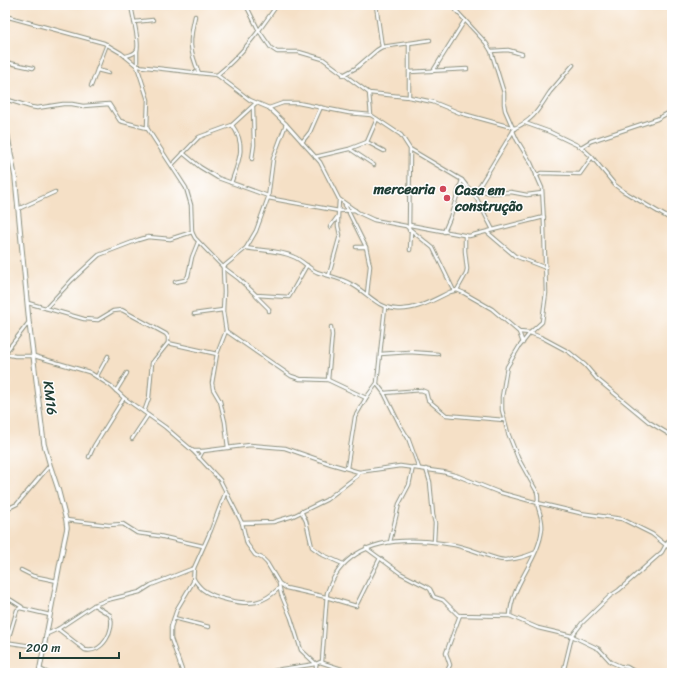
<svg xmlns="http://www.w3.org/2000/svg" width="677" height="678" font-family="Sriracha,sans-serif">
  <rect width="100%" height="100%" fill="#fff"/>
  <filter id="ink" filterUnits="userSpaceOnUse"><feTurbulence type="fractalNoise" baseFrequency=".025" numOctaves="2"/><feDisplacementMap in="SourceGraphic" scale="8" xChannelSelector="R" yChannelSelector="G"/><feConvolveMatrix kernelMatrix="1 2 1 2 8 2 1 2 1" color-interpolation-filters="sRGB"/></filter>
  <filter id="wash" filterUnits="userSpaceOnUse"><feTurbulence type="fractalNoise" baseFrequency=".012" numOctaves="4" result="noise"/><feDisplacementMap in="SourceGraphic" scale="16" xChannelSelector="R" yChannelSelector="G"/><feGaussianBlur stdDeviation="0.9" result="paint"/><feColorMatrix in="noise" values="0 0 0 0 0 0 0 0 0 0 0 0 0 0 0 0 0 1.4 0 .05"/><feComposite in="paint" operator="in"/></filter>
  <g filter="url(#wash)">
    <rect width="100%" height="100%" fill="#f5e0c6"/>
  </g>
  <g filter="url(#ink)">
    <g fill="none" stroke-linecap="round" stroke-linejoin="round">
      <!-- minor casing -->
      <g stroke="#8a8e7d" stroke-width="4.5">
        <g id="minor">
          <polyline points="246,5 259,31 271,48 277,52 299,52 323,59 369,93 409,97 433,102 460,113 515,128"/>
          <polyline points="376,5 382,47"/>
          <polyline points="451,5 486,43 491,51 504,93 504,104 505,110 512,126"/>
          <polyline points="670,5 672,6"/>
          <polyline points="453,7 459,5"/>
          <polyline points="5,16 104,43 121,53 137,66 148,100 147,128 186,188 191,205 192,232 195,238 223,267 239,279 256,295 289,297 307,265"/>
          <path d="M195,16c-6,26 -6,33 4,57"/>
          <polyline points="134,22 153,20"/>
          <polyline points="137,50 137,66 217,75 250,100 269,108 286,124 320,162 339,199 359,213 374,220 406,226 433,248 454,291"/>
          <polyline points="491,51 508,50 522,54"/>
          <path d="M126,56c4,-1 9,-2 11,-6 3,-8 -5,-36 -6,-45"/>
          <polyline points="5,62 33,68"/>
          <polyline points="97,70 109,73"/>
          <polyline points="433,71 465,20"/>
          <polyline points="409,72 467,69"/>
          <path d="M217,75c24,-19 43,-45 60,-70"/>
          <polyline points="343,75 356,68 377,50 382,47 430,40"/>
          <polyline points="91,86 107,44"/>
          <polyline points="369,93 371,115"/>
          <polyline points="409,97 409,43"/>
          <polyline points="5,99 31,107 37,108 63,104 72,104 83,106 109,104 120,121 147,128"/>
          <polyline points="269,108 283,103 298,103 349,113 371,115 401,135 410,149 462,180 477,199 493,230"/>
          <polyline points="525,123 550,132 581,147 592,157 615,185 623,191 672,220"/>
          <polyline points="302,142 310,132 321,107"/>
          <polyline points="367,142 384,151"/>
          <polyline points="581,147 591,141 657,119 672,111"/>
          <polyline points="350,149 374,165"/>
          <polyline points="183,153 200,167 218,178 268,196"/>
          <polyline points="315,157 349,149 367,142 377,119"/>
          <polyline points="252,159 254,145 253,107"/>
          <polyline points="172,165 199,137 232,125 256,103"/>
          <polyline points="536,176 541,173 580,174 592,157"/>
          <path d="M231,183c8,-22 16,-38 1,-58"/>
          <polyline points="477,190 492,193 511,192 527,195 542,193"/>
          <path d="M474,195l41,-67c20,-9 24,-20 35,-36 8,-9 15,-18 23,-27"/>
          <polyline points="268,198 339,211 355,210"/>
          <polyline points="345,205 366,247 370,266 367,294"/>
          <polyline points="18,209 55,192"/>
          <polyline points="410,225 469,236 544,217"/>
          <polyline points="330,227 338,216 339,200"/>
          <polyline points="409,230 410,150"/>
          <polyline points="444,232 450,218 462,180"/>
          <polyline points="487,232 515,256 546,268"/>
          <polyline points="356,247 366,247"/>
          <path d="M246,248c16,3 33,2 48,9 8,3 14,11 23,15 12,4 23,6 34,12 16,8 26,24 45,25 20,2 37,-9 54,-17l7,-2 7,3 28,16 27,23 11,1 13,5 26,14 16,13 12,14 52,43 23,14"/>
          <polyline points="410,250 411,232"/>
          <polyline points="223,267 224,292 223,311 226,331 217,354 212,383 213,389 220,401 225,422 228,448"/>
          <polyline points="223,267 246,248 256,231 268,198 273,159 286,124"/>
          <polyline points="329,275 340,235 338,226 338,216"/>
          <polyline points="175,282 185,280 188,276 192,257 198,242"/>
          <polyline points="457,290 466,274 467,269 465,251 465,236"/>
          <polyline points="256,296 269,309 269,311"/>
          <polyline points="28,303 84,319 98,320 113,311 122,310 166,334 168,337 168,343"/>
          <polyline points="46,308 72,280 99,255 138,240 148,237 170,239 192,232"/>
          <polyline points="194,314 223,310"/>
          <polyline points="226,331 291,376 300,379 328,380 366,398"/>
          <polyline points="519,332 523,343"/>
          <polyline points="5,353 29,322"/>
          <polyline points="5,354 15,356 34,356 89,372 111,386 124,398 165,427 193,451"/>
          <polyline points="380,354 409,352 438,354"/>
          <polyline points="97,376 108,356"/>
          <polyline points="328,380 332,335 331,327"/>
          <polyline points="377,384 384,393 400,425 408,438 419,468"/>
          <polyline points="116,391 127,373"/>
          <polyline points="384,393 421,390 426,392 428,400 446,415 504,420"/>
          <polyline points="144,412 149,398 152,363 168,343 217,354"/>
          <polyline points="132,439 148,415"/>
          <polyline points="89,457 94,446 124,398"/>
          <polyline points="199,458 203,451"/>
          <polyline points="347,468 355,417 366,398 377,383 385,307"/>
          <polyline points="426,469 430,482 433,515 435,523 434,542"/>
          <polyline points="5,510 17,504 50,465"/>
          <polyline points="301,511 306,521 312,547 323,555 343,564"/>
          <polyline points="66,520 109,525 123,524 137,533 159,536 203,546"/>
          <polyline points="242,523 273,522 293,516 326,500 357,476 359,472"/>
          <polyline points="390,542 399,504 409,485 413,467"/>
          <polyline points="366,548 400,573 427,587 430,589 434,597 443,600 458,615 510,616 538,628 572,636 599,649 611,662 620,666 627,667 637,673"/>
          <polyline points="380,558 356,606 326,597 286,588 279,583 267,563 262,558 255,555 247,544 242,523 220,480 193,451 203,451 250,445 285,448 331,464 359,472 400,466 443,472 458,476 498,492 538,503 580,513 622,519 652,534 672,550"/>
          <polyline points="21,570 33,576 57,581"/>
          <path d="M194,579c2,4 5,7 8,10 11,9 40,16 54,13 9,-2 17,-8 23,-14"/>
          <polyline points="279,584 281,594 291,618 301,650 316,664 316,673"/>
          <polyline points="5,597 11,600 22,607"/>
          <path d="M510,616c1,-32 29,-56 32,-87 1,-8 -2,-15 -4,-22 -1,-5 1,-9 -1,-15l-19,-34 -10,-25 -6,-23v-13l5,-30 12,-20 11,-14 12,-11 4,-29 -2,-69 -2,-36 -11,-25 -14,-23 -4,-9"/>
          <polyline points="174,618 209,627"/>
          <path d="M58,629l27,21c17,4 31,-20 25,-35l-16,-10"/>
          <polyline points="47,634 58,629 94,605 107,600 140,592 151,585 194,568"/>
          <polyline points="5,642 44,648"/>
          <polyline points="5,650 17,610 20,608 50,615"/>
          <path d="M322,662l5,-69c18,-54 73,-57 121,-49 18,2 33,10 50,15 9,3 27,-2 36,-6"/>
          <polyline points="40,669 48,673"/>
          <polyline points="183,673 171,639 171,627 177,609 193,582 194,568 211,530 226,491"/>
          <polyline points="266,673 282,669 316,664 320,662 354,673"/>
          <polyline points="446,673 450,665 446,653 460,615"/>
          <polyline points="563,673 572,636 582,623 610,596 619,590 662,552 668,541"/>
        </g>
      </g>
      <!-- tertiary casing -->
      <g stroke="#8a8e7d" stroke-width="5.5">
        <polyline id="tertiary" points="5,121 15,177 29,322 44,444 50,465 58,489 66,520 67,528 64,542 39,673"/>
      </g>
      <!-- minor -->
      <use href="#minor" stroke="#fff" stroke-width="2.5"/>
      <!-- tertiary -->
      <use href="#tertiary" stroke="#fff" stroke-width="3.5"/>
    </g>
  </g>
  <!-- markers -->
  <g fill="#d1495b" stroke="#fff" stroke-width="1.5">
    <circle cx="443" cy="189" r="4"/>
    <circle cx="447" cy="198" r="4"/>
  </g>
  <g text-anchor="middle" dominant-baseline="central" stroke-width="3" stroke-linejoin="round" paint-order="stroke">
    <!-- poi labels -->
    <g font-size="14" font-weight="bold" fill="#1f3d34" stroke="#fff" text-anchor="end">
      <text x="435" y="189">mercearia</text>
      <text x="455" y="190" text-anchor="start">Casa em<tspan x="455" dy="16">construção</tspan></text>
    </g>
    <!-- street labels -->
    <g font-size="14" fill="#1f3d34" stroke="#fff">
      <text transform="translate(50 398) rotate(83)">KM16</text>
    </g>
  </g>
  <!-- margin -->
  <rect width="677" height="678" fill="none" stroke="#fff" stroke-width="20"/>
  <!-- scale -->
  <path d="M20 652v6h99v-6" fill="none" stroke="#1f3d34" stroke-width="2"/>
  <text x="26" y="652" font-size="12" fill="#1f3d34" stroke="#ffffff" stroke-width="3" paint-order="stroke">200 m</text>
</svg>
